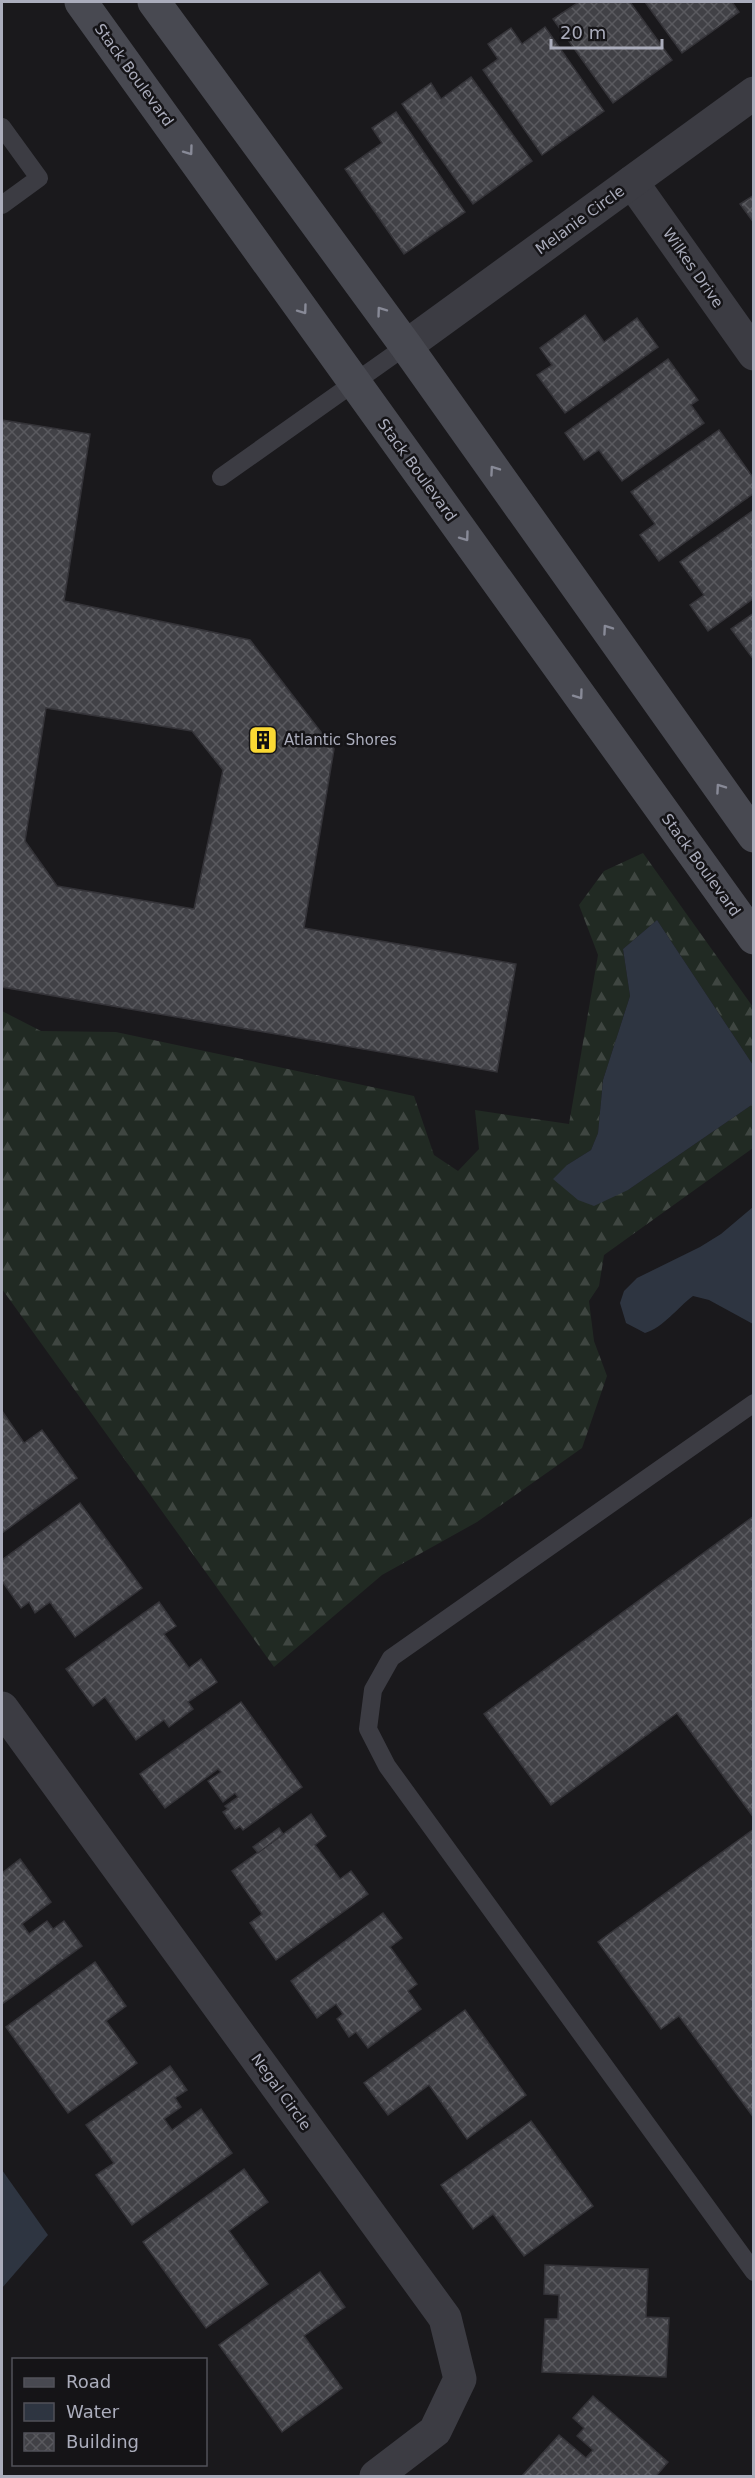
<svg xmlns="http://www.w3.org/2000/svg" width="755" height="2478" font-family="'DejaVu Sans',sans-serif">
  <defs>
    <pattern id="forest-firs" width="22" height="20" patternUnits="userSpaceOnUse" patternTransform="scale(1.5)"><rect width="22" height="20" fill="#212a23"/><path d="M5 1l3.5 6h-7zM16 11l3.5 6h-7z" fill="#3f4641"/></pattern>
    <pattern id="building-cross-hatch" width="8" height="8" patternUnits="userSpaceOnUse" patternTransform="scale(1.5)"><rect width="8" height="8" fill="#414146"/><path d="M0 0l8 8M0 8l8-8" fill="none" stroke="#5a5a5f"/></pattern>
  </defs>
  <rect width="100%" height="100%" fill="#1a191c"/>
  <!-- forest -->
  <polygon fill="url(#forest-firs)" points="643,853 753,1007 753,1065 657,920 623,949 630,996 603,1080 598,1133 591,1150 567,1165 628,1190 753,1104 753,1148 604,1255 599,1286 589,1301 594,1341 607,1376 582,1448 477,1522 382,1575 274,1667 2,1289 2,1011 41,1031 116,1032 414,1096 434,1155 458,1171 479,1149 475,1110 569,1124 598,955 579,905 604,871"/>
  <!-- water -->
  <g fill="#2e3541">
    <polygon points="657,920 753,1065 753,1104 628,1190 594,1206 578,1200 553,1179 567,1165 591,1150 598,1133 603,1080 630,996 623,949"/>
    <path d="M753,1207v117l-44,-24 -16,-4c-16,12 -29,31 -48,37l-19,-10 -6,-20 4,-12 13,-13 63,-31 21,-13z"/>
    <polygon points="2,2170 48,2235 2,2288"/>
  </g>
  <!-- building -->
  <g fill="url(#building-cross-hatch)" stroke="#343338" stroke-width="1.5" fill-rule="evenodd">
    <polygon points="579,2 630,2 672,60 613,103 553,19"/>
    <polygon points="645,2 732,2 739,12 682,53"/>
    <polygon points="545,27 604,111 542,155 483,70 498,59 488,44 511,28 522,44"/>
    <polygon points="471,77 532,161 473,204 402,104 431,83 441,99"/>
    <polygon points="396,112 465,212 404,254 345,169 382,143 372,128"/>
    <polygon points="754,195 754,223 740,204"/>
    <polygon points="585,315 604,342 637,318 658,347 565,413 537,375 552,365 540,348"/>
    <polygon points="668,359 698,400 691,405 704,423 622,481 599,450 584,460 565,433"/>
    <path d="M2,420l88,14 -26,167 186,39 84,109 -30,179 212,36 -19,108 -495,-85zM46,708l146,23 31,39 -29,139 -137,-23 -32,-45z"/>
    <polygon points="719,430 754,479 754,493 659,561 640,535 655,524 631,492"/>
    <polygon points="754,510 754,598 708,631 690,605 704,595 680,562"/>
    <polygon points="754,613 754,660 731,629"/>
    <polygon points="2,1411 24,1443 42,1430 77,1478 2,1533"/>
    <polygon points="80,1503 142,1588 75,1637 50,1602 35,1613 29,1602 21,1608 2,1581 2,1560"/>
    <polygon points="754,1516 754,1818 677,1713 551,1805 484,1714"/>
    <polygon points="159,1602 176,1626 164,1634 189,1668 201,1659 217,1682 188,1702 193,1709 169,1727 164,1720 136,1740 105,1697 93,1706 66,1669"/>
    <polygon points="241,1702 302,1787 243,1830 240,1826 235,1829 223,1812 228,1809 225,1806 238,1797 235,1793 223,1802 208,1781 221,1772 218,1769 165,1808 140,1774"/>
    <polygon points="311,1814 326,1836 315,1845 340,1879 351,1871 368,1894 276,1960 250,1923 262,1914 232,1871"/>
    <polygon points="279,1828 283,1834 258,1853 253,1847"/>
    <polygon points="754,1829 754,2118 679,2016 661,2029 598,1942"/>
    <polygon points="20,1859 51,1902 22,1924 29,1934 47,1921 53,1929 64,1921 82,1946 2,2004 2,1873"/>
    <polygon points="383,1913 402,1938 390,1947 417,1984 408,1991 421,2009 368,2048 356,2032 349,2037 337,2019 343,2014 336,2004 317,2018 291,1981"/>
    <polygon points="95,1962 126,2006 106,2021 137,2063 68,2113 6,2027"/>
    <polygon points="465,2010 526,2095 467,2139 429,2085 388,2115 364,2083"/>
    <polygon points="170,2066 187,2090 175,2098 181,2107 164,2119 172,2130 201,2109 232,2153 132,2225 96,2175 114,2163 86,2125"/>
    <polygon points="531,2121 593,2206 524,2256 493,2214 473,2229 441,2185"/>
    <polygon points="244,2169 268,2202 229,2231 268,2284 206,2328 143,2242"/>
    <polygon points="545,2265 648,2269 646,2317 669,2318 666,2377 542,2372 545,2319 558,2319 559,2295 544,2294"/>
    <polygon points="320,2272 345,2307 304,2336 342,2388 282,2432 219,2345"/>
    <polygon points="593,2396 668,2462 656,2476 522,2476 559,2435 586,2458 593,2450 577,2436 584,2428 573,2418"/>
  </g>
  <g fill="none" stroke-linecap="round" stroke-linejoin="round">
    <!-- lane -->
    <g stroke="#3c3c43" stroke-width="18">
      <polyline points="2,127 39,178 2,205"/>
      <polyline points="221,477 406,346"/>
      <polyline points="754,1403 391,1658 373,1690 368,1729 387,1766 754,2272"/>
    </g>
    <!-- street -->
    <g stroke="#3c3c43" stroke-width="33">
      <polyline points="632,182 754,354"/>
      <polyline points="406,346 754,93"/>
      <polyline points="2,1708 445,2318 460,2379 435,2431 376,2476"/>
    </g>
    <!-- secondary -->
    <g stroke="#484951" stroke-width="33">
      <polyline points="81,2 754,938"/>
      <polyline points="154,2 406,346 754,836"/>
    </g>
  </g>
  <!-- one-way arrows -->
  <defs><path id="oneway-chevron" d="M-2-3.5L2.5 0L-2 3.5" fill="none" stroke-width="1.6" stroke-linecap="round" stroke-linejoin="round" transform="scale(1.5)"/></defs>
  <g stroke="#888a97">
    <use href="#oneway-chevron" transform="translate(189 151) rotate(54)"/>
    <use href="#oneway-chevron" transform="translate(303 310) rotate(54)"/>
    <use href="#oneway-chevron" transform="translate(381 311) rotate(-126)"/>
    <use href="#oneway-chevron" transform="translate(494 470) rotate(-125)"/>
    <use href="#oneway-chevron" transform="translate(465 537) rotate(54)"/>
    <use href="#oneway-chevron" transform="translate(607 629) rotate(-125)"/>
    <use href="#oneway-chevron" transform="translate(579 695) rotate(54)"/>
    <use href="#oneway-chevron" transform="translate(720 788) rotate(-125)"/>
  </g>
  <!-- icons -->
  <defs>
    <g id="building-square" transform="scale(1.5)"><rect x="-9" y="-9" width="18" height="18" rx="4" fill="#fad933" stroke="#151417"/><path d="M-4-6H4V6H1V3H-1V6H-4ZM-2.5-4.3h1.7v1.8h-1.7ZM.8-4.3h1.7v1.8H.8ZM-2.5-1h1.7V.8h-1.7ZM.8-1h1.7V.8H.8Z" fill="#111"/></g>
  </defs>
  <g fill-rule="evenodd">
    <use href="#building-square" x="263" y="740"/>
  </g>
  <g text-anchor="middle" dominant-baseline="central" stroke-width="5" stroke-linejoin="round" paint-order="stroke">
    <!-- street labels -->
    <g font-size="15" fill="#abadbc" stroke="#151417">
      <text transform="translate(134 75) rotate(54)">Stack Boulevard</text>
      <text transform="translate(580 220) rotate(-36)">Melanie Circle</text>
      <text transform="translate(693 268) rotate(55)">Wilkes Drive</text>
      <text transform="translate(417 470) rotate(54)">Stack Boulevard</text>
      <text transform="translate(701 865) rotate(54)">Stack Boulevard</text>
      <text transform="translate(281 2092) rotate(54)">Negal Circle</text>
    </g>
    <!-- poi labels -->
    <g font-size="15" fill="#abadbc" stroke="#151417" text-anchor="start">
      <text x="284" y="740">Atlantic Shores</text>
    </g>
  </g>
  <!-- border -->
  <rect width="755" height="2478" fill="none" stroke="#abadbc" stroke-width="6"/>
  <!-- legend -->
  <rect x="12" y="2358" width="195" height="108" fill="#151417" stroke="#515159" stroke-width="1.5"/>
  <rect x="24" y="2378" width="30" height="9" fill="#484951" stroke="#515159" stroke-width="1.5"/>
  <text x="66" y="2388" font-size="18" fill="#abadbc">Road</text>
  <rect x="24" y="2403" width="30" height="18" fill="#2e3541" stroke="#515159" stroke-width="1.5"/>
  <text x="66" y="2418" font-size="18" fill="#abadbc">Water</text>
  <rect x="24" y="2433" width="30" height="18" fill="url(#building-cross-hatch)" stroke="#515159" stroke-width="1.5"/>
  <text x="66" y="2448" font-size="18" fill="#abadbc">Building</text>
  <!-- scale -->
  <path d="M551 39v9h111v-9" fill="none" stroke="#abadbc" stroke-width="3"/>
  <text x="560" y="39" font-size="18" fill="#abadbc" stroke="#151417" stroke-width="4.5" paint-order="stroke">20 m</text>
</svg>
